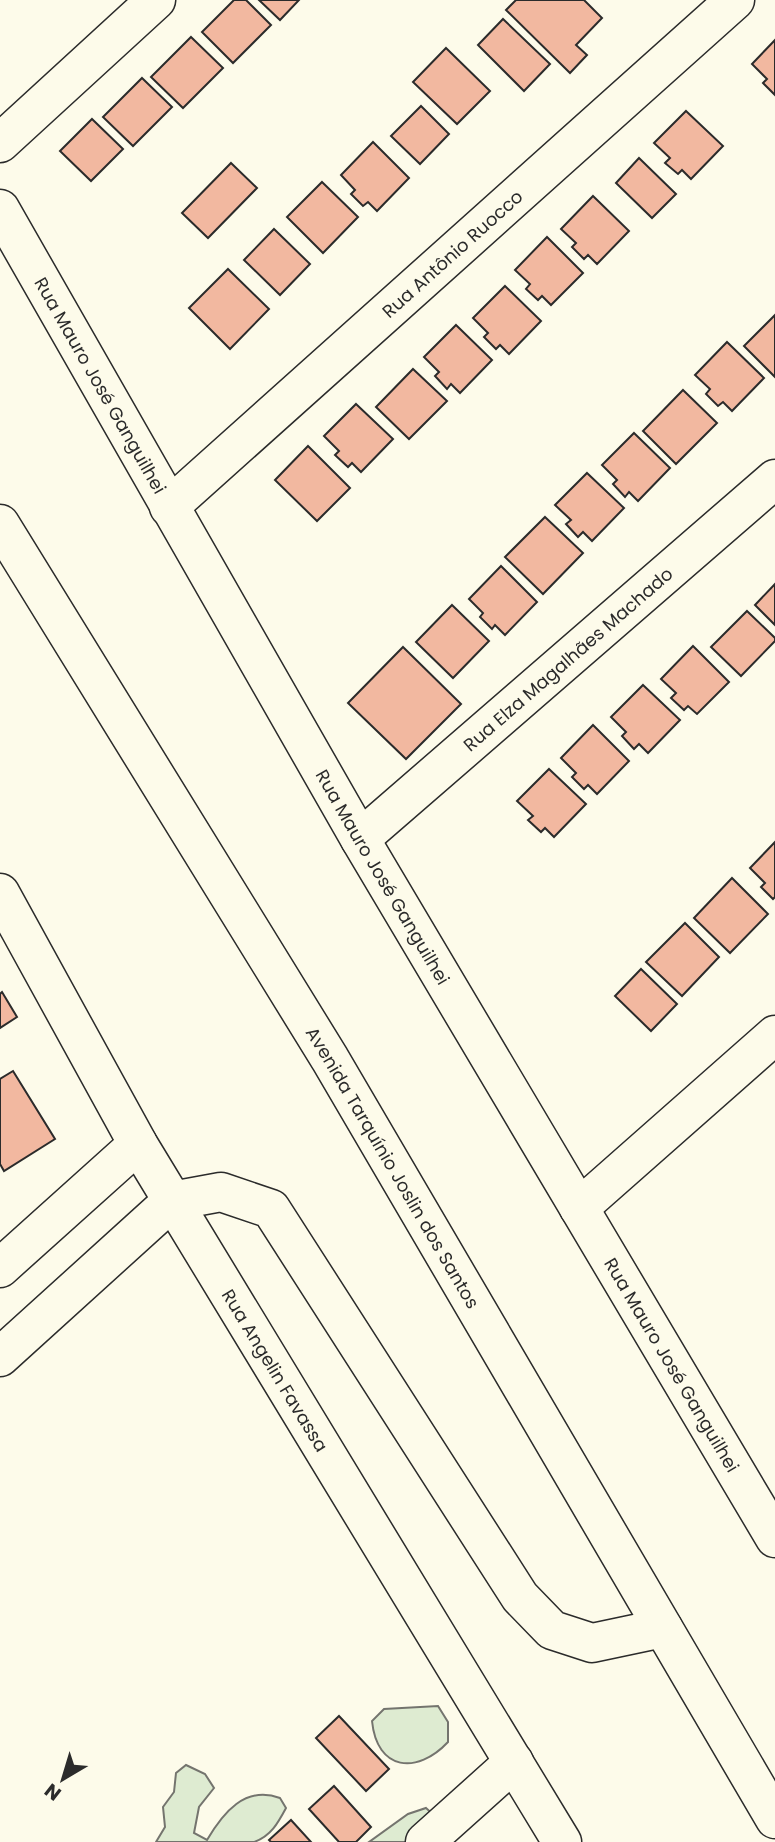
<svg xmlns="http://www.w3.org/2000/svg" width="775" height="1842" font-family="Poppins,sans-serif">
  <rect width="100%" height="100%" fill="#fdfbea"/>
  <!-- green -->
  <g fill="#deebd1" stroke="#74746e" stroke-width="2">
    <path d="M438,1706l10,16v20c-31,33 -71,29 -76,-21l12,-12z"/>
    <path d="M186,1765l19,9 9,14 -15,19 -5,26 13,7c16,-27 38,-55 73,-42l6,10c-8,15 -15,28 -32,34h-98l9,-15 -2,-20 11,-15 2,-19z"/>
    <polygon points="426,1808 436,1817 413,1842 369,1842 408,1814"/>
  </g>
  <!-- building -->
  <g fill="#f2b8a0" stroke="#2b2b2b" stroke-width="2">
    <polygon points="234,0 246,0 271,25 233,63 202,32"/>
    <polygon points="259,0 299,0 280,20"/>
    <polygon points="516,0 584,0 602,18 576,45 587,55 570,73 506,10"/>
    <polygon points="503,19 550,64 524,91 478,45"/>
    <polygon points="191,37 223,68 183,108 151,77"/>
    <polygon points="775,40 775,95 763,83 767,79 752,64"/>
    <polygon points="446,48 490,91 457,124 413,82"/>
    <polygon points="142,78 172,107 133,146 103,117"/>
    <polygon points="421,106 449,134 420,164 391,136"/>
    <polygon points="686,111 723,146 691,179 682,170 678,174 665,163 670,158 654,143"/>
    <polygon points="92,119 123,149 91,181 60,151"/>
    <polygon points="373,142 409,178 377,211 368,202 363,206 351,194 355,190 341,175"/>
    <polygon points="639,158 676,194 652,218 616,183"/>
    <polygon points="231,163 257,188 208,238 182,213"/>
    <polygon points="322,182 358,217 323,253 287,217"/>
    <polygon points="593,196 629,231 597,264 588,255 584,259 572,247 576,243 561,229"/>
    <polygon points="274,229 310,264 280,295 244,260"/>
    <polygon points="547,237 583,273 551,305 542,296 538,300 526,289 530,284 515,270"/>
    <polygon points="228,269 269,309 230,349 189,308"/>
    <polygon points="505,286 541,321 509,354 500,345 496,349 484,337 488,333 473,318"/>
    <polygon points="775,315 775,377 744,346"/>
    <polygon points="456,325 492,360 460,393 451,384 447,389 435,376 439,372 424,357"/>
    <polygon points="727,342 764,378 732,411 723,402 718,406 706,394 710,389 695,375"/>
    <polygon points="413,369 447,401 409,439 376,407"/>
    <polygon points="683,390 717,423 676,464 643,431"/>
    <polygon points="356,404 393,439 361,472 352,463 348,467 335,455 339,451 324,436"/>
    <polygon points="634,433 670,468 638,501 629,492 625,497 613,484 617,480 602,465"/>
    <polygon points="308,446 350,488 317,521 275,480"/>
    <polygon points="587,473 624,508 592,541 583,532 578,537 566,524 571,520 555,505"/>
    <polygon points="545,517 583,553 543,594 505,557"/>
    <polygon points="501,566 537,602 505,635 495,625 492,629 480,617 483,613 469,599"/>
    <polygon points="775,584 775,625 755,605"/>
    <polygon points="452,605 489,641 453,678 416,642"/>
    <polygon points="747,611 775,638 775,641 741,676 711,647"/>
    <polygon points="693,646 729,682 697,714 688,706 684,710 671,698 676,693 661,679"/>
    <polygon points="403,647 461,704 406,759 348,703"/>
    <polygon points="643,685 680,720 648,753 639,744 634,749 622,736 626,732 611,717"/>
    <polygon points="593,725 629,761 597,794 588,785 584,789 572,777 576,773 561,758"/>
    <polygon points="549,769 586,804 554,837 545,828 541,832 528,820 533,816 517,801"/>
    <polygon points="775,842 775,897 773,899 761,887 765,883 750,868"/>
    <polygon points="732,878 768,914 730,953 694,918"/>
    <polygon points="685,923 719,957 682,996 646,962"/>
    <polygon points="641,969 677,1004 651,1031 615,996"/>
    <polygon points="2,992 17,1017 0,1028 0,994"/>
    <polygon points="13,1071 55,1139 4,1171 0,1164 0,1079"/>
    <polygon points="339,1716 389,1769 366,1791 316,1738"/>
    <polygon points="334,1786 371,1827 356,1842 339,1842 309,1809"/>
    <polygon points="291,1820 311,1842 271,1842 269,1840"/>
  </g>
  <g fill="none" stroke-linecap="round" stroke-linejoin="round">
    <!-- street casing -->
    <g stroke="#2b2b2b" stroke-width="41">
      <g id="street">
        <polyline points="0,143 156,0"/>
        <path id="s1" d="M0,209l360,630 415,699"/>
        <path id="s2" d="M169,507l566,-507"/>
        <path id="s3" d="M360,839l415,-360"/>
        <path id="s4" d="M0,893l138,251 424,698"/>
        <polyline points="579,1208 775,1035"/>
        <polyline points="0,1268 138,1144"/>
        <polyline points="0,1357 172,1201 221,1192 271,1209 520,1597 552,1630 592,1643 663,1628"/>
        <polyline points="425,1842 514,1762"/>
      </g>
    </g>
    <!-- secondary casing -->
    <g stroke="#2b2b2b" stroke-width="41">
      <g id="secondary">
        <path id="s5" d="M0,524l330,535 445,760"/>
      </g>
    </g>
    <!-- street -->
    <use href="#street" stroke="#fdfbea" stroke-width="38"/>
    <!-- secondary -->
    <use href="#secondary" stroke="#fdfbea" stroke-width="38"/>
  </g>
  <g text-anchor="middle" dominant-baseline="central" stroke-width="5" stroke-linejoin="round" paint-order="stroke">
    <!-- street labels -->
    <g font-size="18" fill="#2b2b2b" stroke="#fdfbea">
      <text stroke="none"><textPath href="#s2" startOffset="380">Rua Antônio Ruocco</textPath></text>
      <text stroke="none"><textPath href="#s1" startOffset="203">Rua Mauro José Ganguilhei</textPath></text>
      <text stroke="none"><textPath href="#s3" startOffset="275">Rua Elza Magalhães Machado</textPath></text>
      <text stroke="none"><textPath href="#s1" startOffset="770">Rua Mauro José Ganguilhei</textPath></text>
      <text stroke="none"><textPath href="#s5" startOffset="754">Avenida Tarquínio Joslin dos Santos</textPath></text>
      <text stroke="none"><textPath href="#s1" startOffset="1337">Rua Mauro José Ganguilhei</textPath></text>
      <text stroke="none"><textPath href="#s4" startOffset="551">Rua Angelin Favassa</textPath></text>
    </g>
  </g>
  <!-- north arrow -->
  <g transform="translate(63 1779) rotate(218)" stroke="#fdfbea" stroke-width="5" paint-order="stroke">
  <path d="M0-5L12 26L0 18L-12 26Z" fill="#2b2b2b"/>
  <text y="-10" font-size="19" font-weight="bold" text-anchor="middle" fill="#2b2b2b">N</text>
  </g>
</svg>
